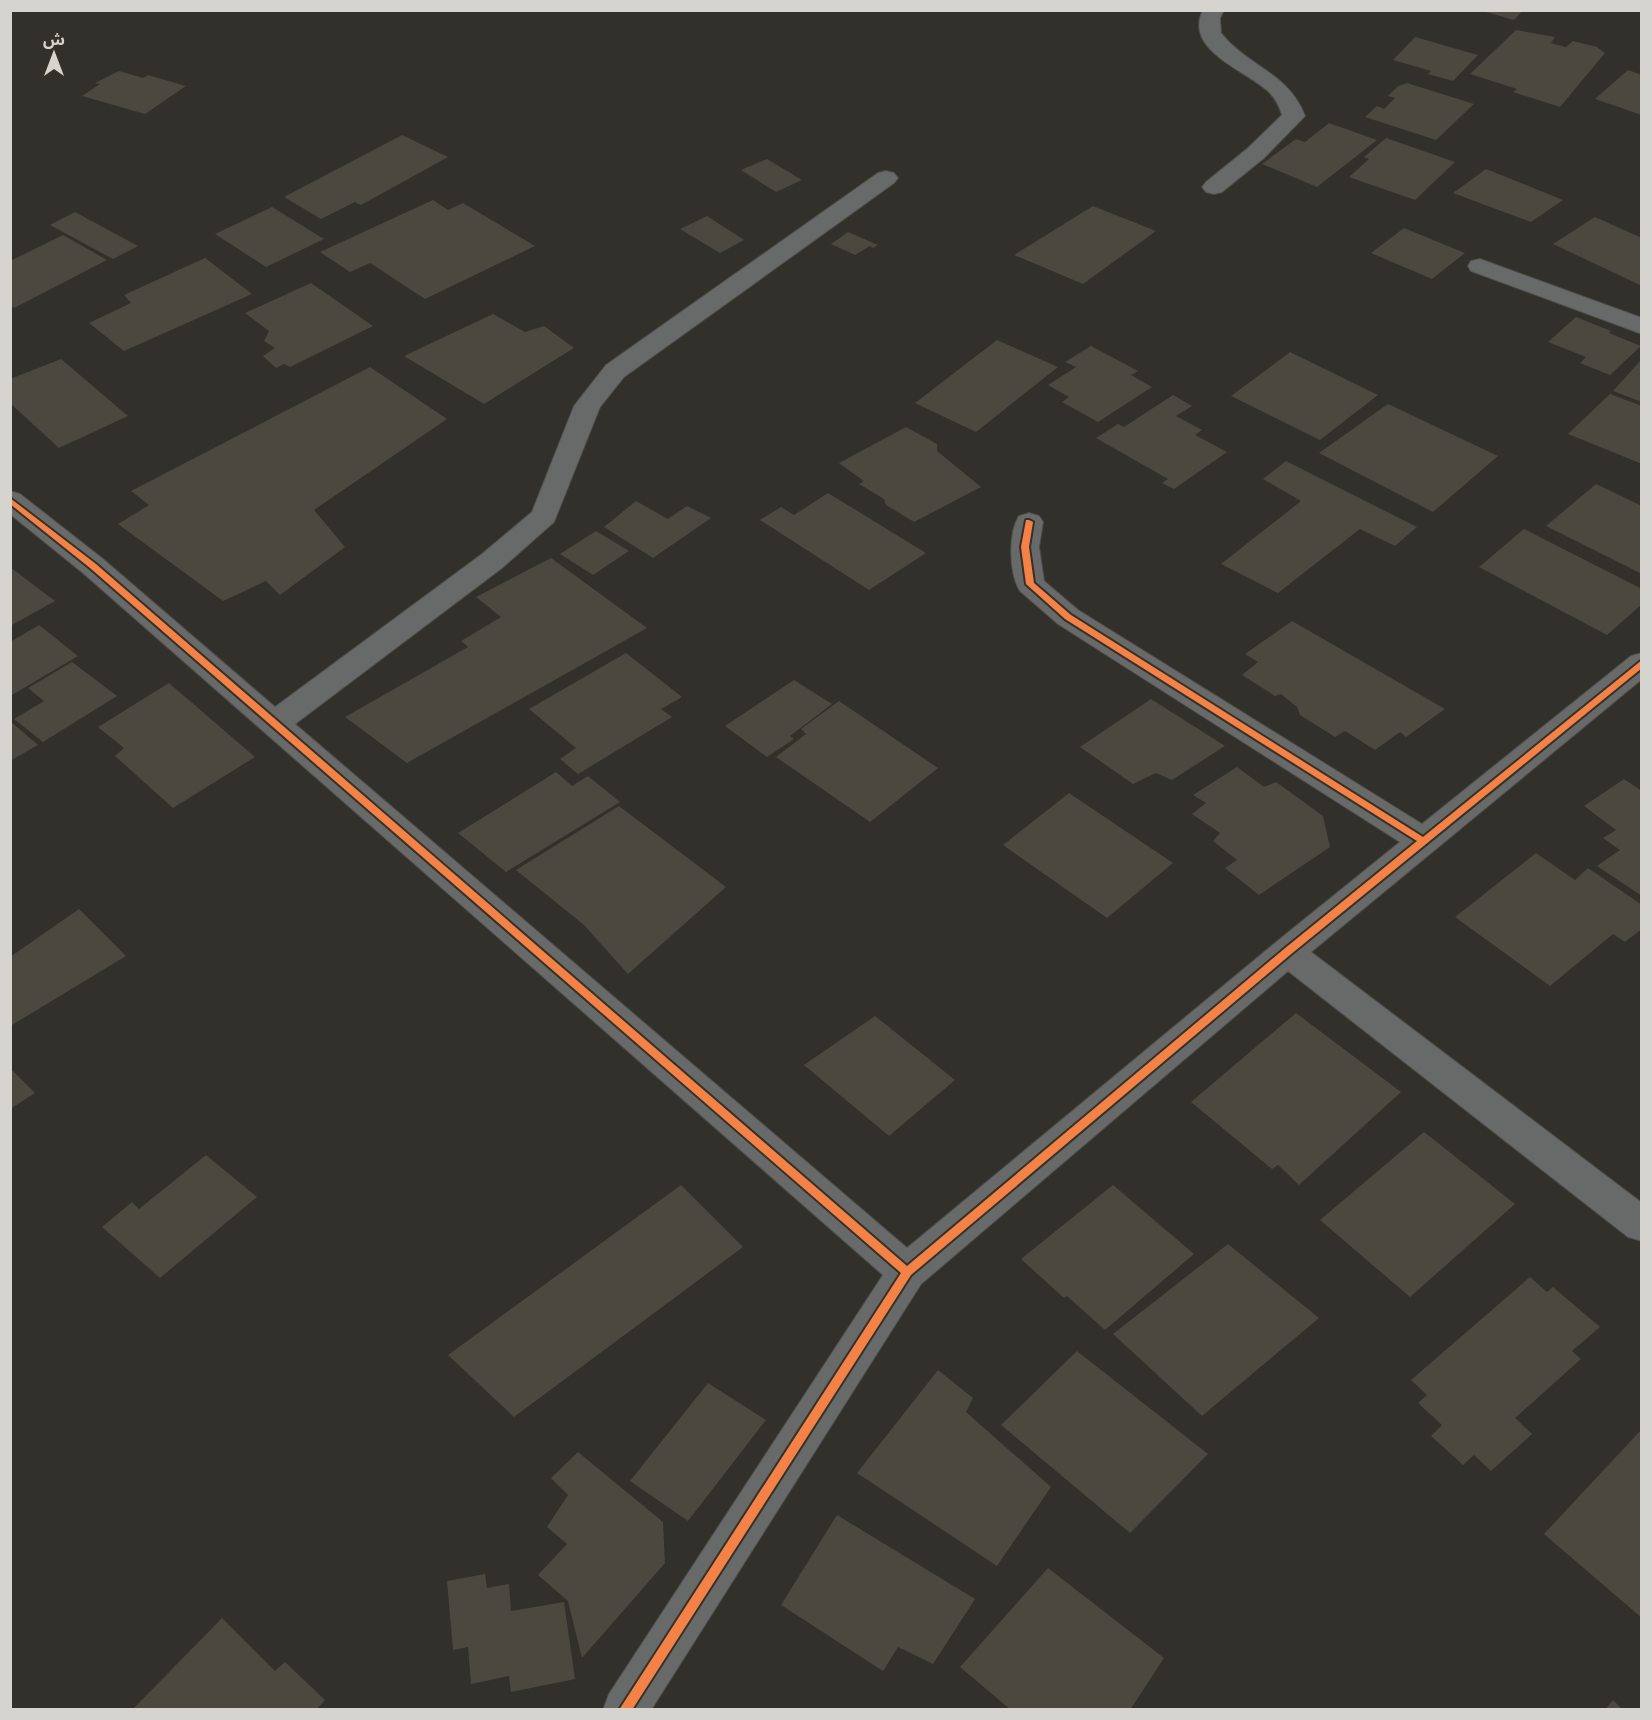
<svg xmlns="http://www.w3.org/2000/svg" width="1652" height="1720" font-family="Inter,'Noto Sans Arabic',sans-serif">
  <rect width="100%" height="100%" fill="#31302b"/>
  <!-- building -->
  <g fill="#4a483f">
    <polygon points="1479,10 1523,10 1514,20"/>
    <polygon points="1516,30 1555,37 1551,43 1566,47 1573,41 1597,47 1605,53 1560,107 1513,92 1517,89 1470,74"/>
    <polygon points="1415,37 1478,55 1453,81 1428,74 1431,71 1393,60"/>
    <polygon points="1628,70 1642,75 1642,115 1595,99"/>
    <polygon points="119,71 143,78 148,75 186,86 145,114 82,96 100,84 95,83"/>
    <polygon points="1407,83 1474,104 1436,140 1365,117 1377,106 1384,109 1395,98 1388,96 1398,86"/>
    <polygon points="1329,123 1377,140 1317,187 1262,164 1296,139 1305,142"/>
    <polygon points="402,135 448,157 361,205 355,202 321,219 284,197"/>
    <polygon points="1386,138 1455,162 1415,200 1349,177 1369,159 1364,157"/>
    <polygon points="767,159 802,180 776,192 741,170"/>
    <polygon points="1486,169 1563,200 1531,222 1453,193"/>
    <polygon points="433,200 448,210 463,203 535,246 425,299 370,263 350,272 320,252"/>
    <polygon points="1093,206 1156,231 1083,284 1014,255"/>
    <polygon points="272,207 324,239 266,267 215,234"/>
    <polygon points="75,212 138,246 113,259 50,225"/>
    <polygon points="707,216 744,240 720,253 680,229"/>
    <polygon points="1595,217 1642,238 1642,286 1553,244"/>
    <polygon points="1404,228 1465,253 1432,279 1371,253"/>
    <polygon points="848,232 878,245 873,248 870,246 855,255 831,244"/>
    <polygon points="63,235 107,260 14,308 10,305 10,261"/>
    <polygon points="205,258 252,294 124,351 89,323 131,303 124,295"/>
    <polygon points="311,283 373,326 290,367 284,364 276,368 263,356 275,348 264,341 269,331 245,313"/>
    <polygon points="493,314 525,332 544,326 574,348 484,404 404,356"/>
    <polygon points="1576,317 1611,331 1609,333 1641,346 1610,375 1580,363 1586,357 1548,342"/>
    <polygon points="997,340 1058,367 976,432 915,403"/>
    <polygon points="1091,346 1138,371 1131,375 1152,387 1098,422 1062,402 1069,397 1048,385 1076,367 1065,362"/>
    <polygon points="1290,352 1378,395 1320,440 1231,396"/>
    <polygon points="61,359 128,416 59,448 10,403 10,379"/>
    <polygon points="1642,359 1642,402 1613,391"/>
    <polygon points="370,367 447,419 314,510 345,547 280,595 266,581 223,601 118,524 149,505 131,491"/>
    <polygon points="1610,394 1642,406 1642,464 1568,434"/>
    <polygon points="1173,395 1192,406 1176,416 1202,430 1195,435 1227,452 1174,489 1162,483 1168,479 1096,438 1118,424 1124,427"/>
    <polygon points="1388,404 1498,456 1433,512 1319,453"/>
    <polygon points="906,427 937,444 937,451 981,487 914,522 886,505 884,499 859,484 864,481 839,463"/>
    <polygon points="1286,461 1417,527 1395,546 1360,529 1278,593 1221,564 1301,501 1263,479"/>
    <polygon points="1596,484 1642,506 1642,574 1546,526"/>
    <polygon points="828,493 926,553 869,590 760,520 781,507 794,515"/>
    <polygon points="636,501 668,519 687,506 711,518 653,558 604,527"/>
    <polygon points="1524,529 1642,589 1642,604 1607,635 1479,567"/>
    <polygon points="596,531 629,551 593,575 560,554"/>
    <polygon points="551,558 647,628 407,763 345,717 468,647 461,641 501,617 476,597"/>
    <polygon points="10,567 55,601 10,626"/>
    <polygon points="1292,621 1445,709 1406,737 1400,732 1375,750 1345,731 1335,737 1300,715 1297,707 1281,694 1275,696 1242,675 1258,662 1245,654"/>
    <polygon points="39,625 78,656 12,695 10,642"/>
    <polygon points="626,653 682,697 661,709 672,717 578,774 560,759 576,748 529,709"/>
    <polygon points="72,662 117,696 43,742 14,719 44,701 28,688"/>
    <polygon points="794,680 832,704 790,736 794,739 767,757 725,726"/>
    <polygon points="169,683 255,757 173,808 115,756 124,748 98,727"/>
    <polygon points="1151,699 1225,746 1172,780 1156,773 1133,784 1080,747"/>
    <polygon points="839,701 938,768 870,822 776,757 806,734 801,729"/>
    <polygon points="10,721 38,745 10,761"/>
    <polygon points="1237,767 1264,787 1276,782 1323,816 1330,847 1259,895 1225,868 1237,860 1213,841 1220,833 1192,814 1206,803 1193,795"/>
    <polygon points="556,772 572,786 588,776 620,802 506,872 458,833"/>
    <polygon points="1624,779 1642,791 1642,896 1597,866 1620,850 1603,838 1616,830 1584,806"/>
    <polygon points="1069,793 1173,863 1107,918 1003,845"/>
    <polygon points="619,806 726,887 628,974 584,925 516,870"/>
    <polygon points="1536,853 1575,880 1588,868 1642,905 1642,929 1625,942 1613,934 1550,986 1455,917"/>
    <polygon points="79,909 126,956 12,1025 10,957"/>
    <polygon points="1296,1013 1401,1092 1299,1185 1278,1165 1272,1169 1191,1102"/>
    <polygon points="875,1016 955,1080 889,1136 804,1065"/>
    <polygon points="10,1068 35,1093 10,1109"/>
    <polygon points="1424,1132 1515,1204 1410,1297 1320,1220"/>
    <polygon points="206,1155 257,1197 160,1278 102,1227 132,1202 139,1209"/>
    <polygon points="681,1185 743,1247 514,1417 448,1355"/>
    <polygon points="1113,1185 1194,1254 1105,1330 1067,1296 1064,1298 1021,1259"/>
    <polygon points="1228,1244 1319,1318 1202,1416 1113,1334"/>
    <polygon points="1530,1277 1547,1292 1553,1287 1600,1327 1572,1351 1581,1359 1515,1418 1532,1434 1491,1471 1474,1455 1463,1465 1431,1436 1442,1425 1418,1403 1427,1395 1411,1380"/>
    <polygon points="1077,1351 1208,1454 1130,1533 1001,1425"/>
    <polygon points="938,1370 973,1398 966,1412 1051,1487 997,1566 857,1473"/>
    <polygon points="708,1383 766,1420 688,1521 630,1481"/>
    <polygon points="1642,1429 1642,1618 1544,1534"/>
    <polygon points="578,1452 663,1522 665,1563 582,1658 568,1601 538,1575 567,1544 547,1527 568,1495 551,1478"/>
    <polygon points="837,1515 975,1599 933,1664 898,1647 883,1671 781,1605"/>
    <polygon points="1048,1568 1164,1658 1130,1710 1011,1710 960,1667"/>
    <polygon points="485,1574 487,1588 509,1584 511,1611 564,1602 575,1679 511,1692 509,1676 471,1684 468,1647 453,1650 447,1581"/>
    <polygon points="222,1618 275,1671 285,1662 325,1700 316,1710 132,1710"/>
    <polygon points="1613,1700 1623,1710 1605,1710"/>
  </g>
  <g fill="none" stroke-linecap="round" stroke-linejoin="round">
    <!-- minor casing -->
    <g stroke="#4e4d49" stroke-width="2">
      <g id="minor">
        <path d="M1203,10h21l-4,8 1,15c27,34 67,39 84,83l-41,42 -42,34 -8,2 -8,-2 -4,-5 4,-5 42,-34 34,-33c-3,-10 -7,-17 -14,-24 -23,-21 -85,-41 -65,-81z"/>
        <path d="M886,171l8,2 4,5 -4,5 -270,194 -24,30 -46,115 -52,46 -207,156 612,524 368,-305 125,-101 -342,-218 -38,-33c-11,-17 -12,-58 -1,-75l10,-3 10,3 4,6 -4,25 5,34 34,29 344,214 209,-168 11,-3v26l-331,273 331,251v38l-14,-4 -340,-266 -367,313 -270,426h-48l6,-16 274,-419 -800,-702 -73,-59v-23l10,3 83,65 172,148 207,-153 50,-42 42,-106 32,-41 272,-192z"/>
        <polygon points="1480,259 1642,318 1642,334 1471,271 1468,266 1471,261"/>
      </g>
    </g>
    <!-- minor -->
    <use href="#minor" fill="#686a6a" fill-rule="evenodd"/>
    <!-- cycleway casing -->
    <g stroke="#343128" stroke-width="4">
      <polygon id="cycleway" points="10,498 96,564 907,1266 1284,949 1417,841 1065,619 1026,584 1021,547 1026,520 1029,520 1033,522 1029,547 1034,583 1071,615 1423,837 1642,660 1642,668 1290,955 911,1275 632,1710 619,1710 901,1273 90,568 10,504"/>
    </g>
    <!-- cycleway -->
    <use href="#cycleway" fill="#f48246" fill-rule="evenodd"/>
  </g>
  <!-- border -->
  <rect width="1652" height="1720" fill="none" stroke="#d6d4ce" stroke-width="24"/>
  <!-- north arrow -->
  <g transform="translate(54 54)" stroke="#343128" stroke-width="4.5" paint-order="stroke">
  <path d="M0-4.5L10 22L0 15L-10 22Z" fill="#d6d4ce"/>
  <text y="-9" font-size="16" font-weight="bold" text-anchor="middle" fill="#d6d4ce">ش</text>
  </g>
</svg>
